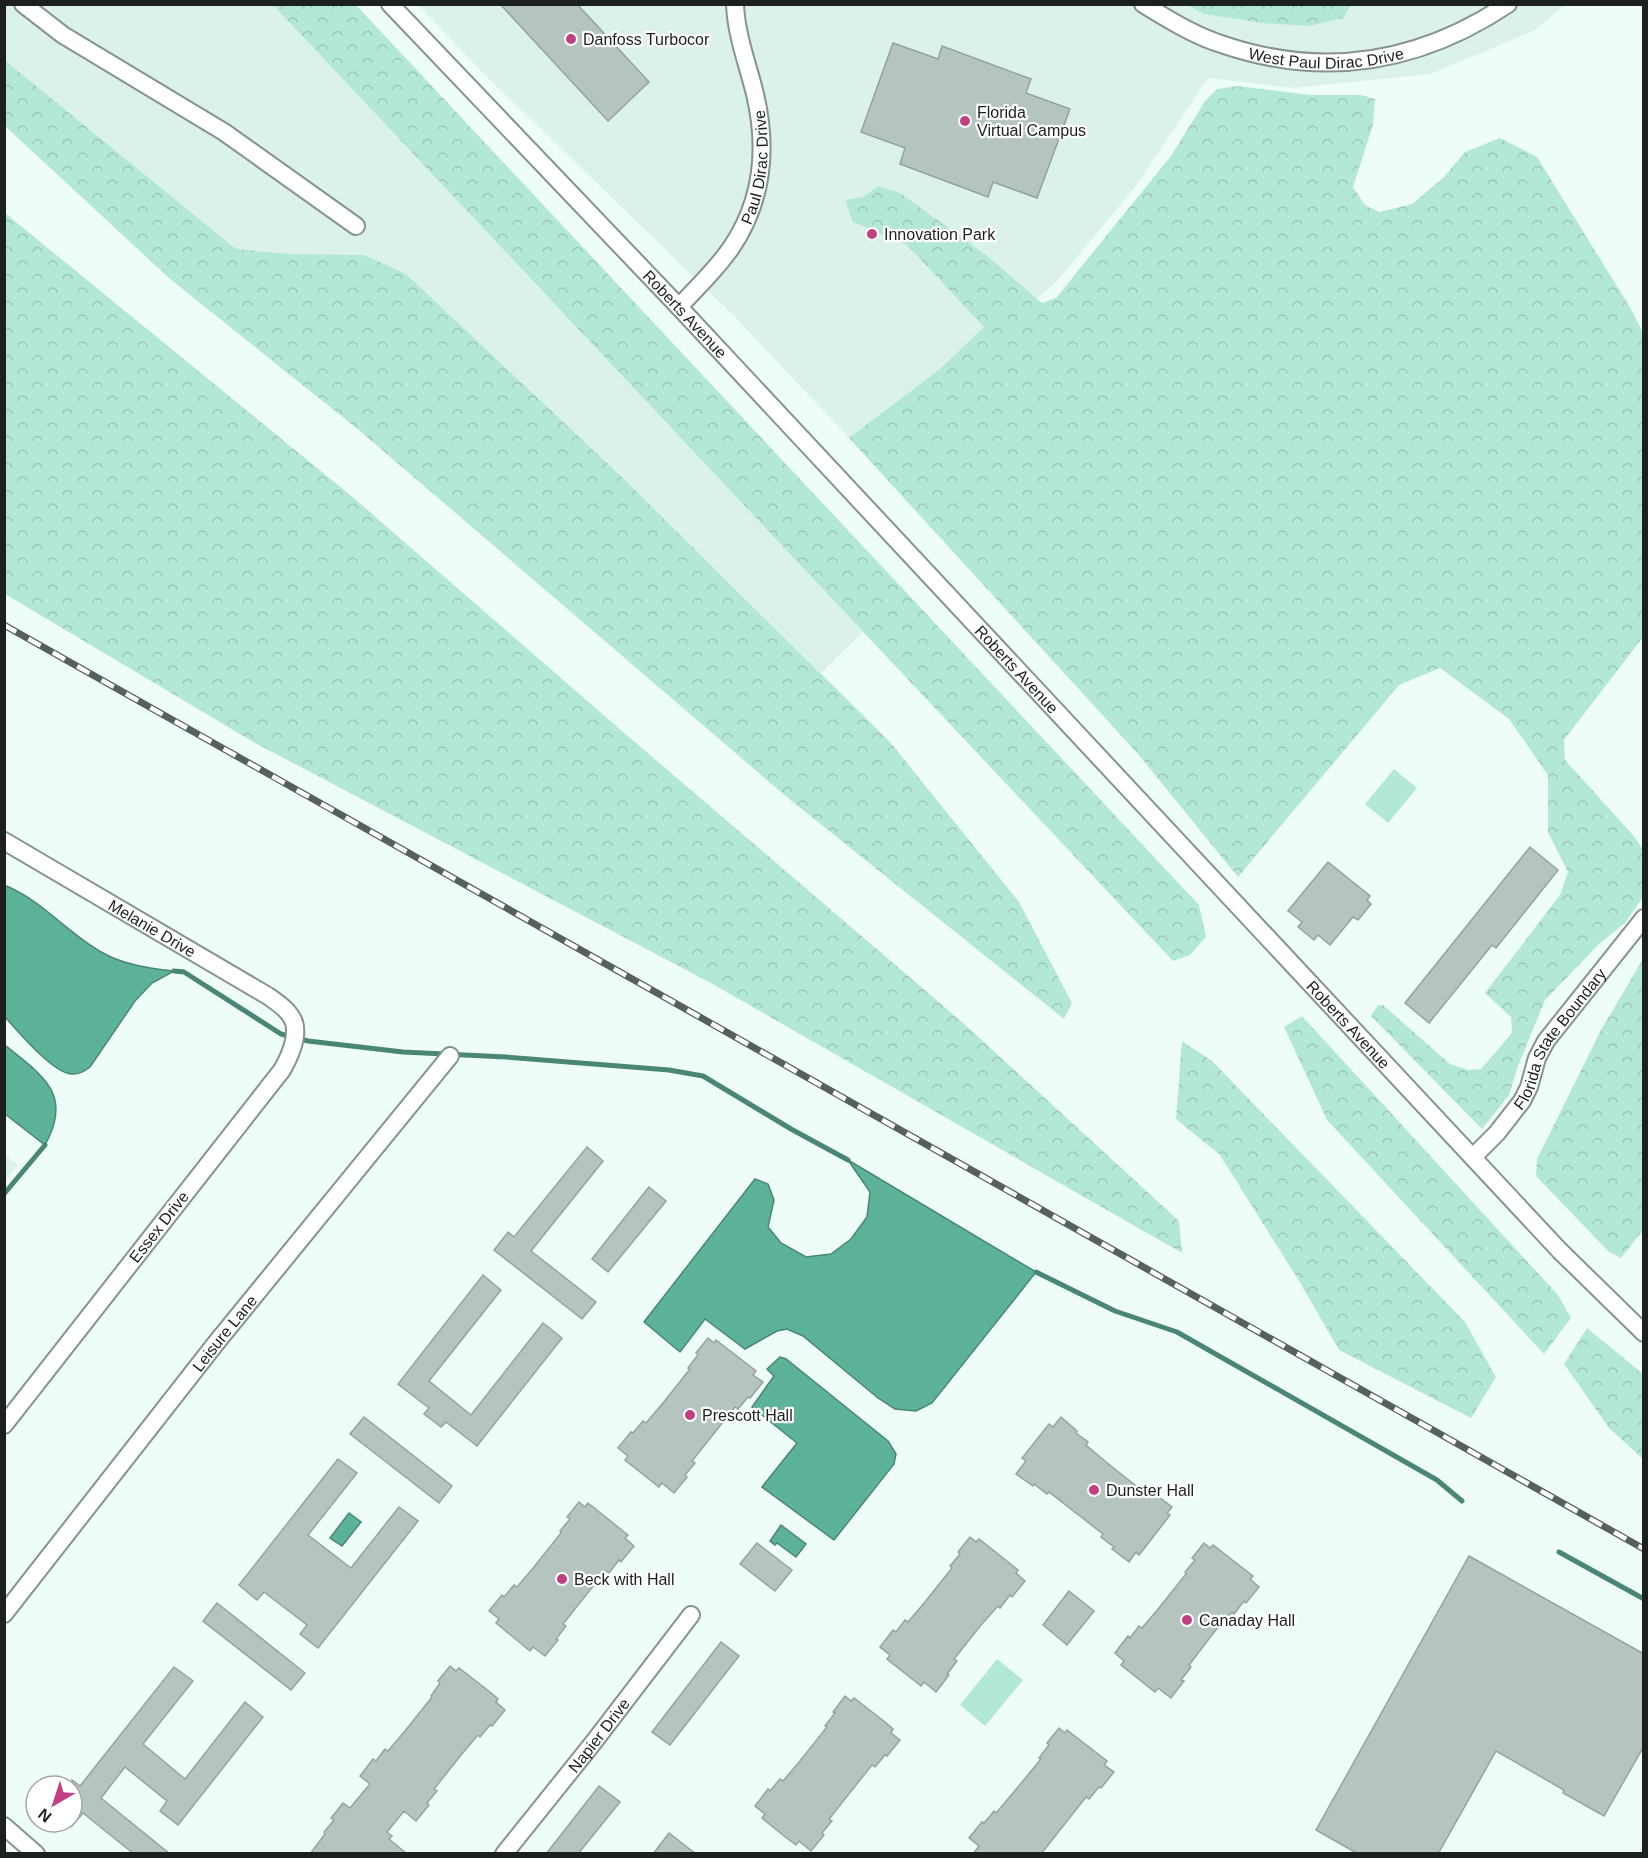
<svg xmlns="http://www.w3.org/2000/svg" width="1648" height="1858" font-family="Helvetica,sans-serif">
  <defs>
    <pattern id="forest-crowns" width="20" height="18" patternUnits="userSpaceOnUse" patternTransform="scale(1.5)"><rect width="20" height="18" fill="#b4e8d6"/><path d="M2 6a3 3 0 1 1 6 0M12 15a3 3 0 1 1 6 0" fill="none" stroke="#9ac7b7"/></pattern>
  </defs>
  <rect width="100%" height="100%" fill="#eefdf8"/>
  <!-- built -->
  <g fill="#dbf2ea">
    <polygon points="5,5 273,5 863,632 821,673 623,478 406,274 290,254 236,249 13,67 5,58"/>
    <polygon points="418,5 1565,5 1535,30 1431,74 1292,88 1208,78 1136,186 1057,281 1011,322 849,438 734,316 484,74"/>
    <polygon points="5,1154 18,1165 5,1181"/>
  </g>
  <!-- green -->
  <g fill="#b4e8d6">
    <polygon points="1394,769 1417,788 1388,823 1365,804"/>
    <polygon points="997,1659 1023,1680 985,1726 960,1705"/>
  </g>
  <!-- forest -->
  <g fill="url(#forest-crowns)">
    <polygon points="273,5 356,5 1199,905 1206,937 1190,955 1173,961"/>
    <polygon points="1187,5 1351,5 1343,18 1310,26 1262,23 1204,14"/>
    <polygon points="4,58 13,67 236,249 290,254 364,255 406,274 623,478 890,742 1019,902 1072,1003 1064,1019 788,798 360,431 170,279 5,126"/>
    <polygon points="1237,86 1310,95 1361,95 1375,99 1373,125 1353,187 1365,205 1379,212 1412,204 1444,177 1465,152 1500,138 1537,157 1631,309 1643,333 1643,637 1564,740 1565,760 1633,835 1643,850 1643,897 1625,923 1599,944 1545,1000 1518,1066 1509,1095 1482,1129 1371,1016 1378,1005 1383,1005 1450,1064 1468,1070 1481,1069 1512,1033 1511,1017 1485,993 1560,895 1568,872 1548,832 1548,775 1509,719 1440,668 1399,685 1238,877 1138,754 849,438 940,369 984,327 907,245 853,222 845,200 863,197 878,186 900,193 986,255 1042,303 1056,298 1171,156 1205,101 1217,89"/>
    <polygon points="5,213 349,494 622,731 962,1022 1179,1221 1182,1253 709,982 255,743 5,594"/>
    <polygon points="1643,959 1643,1230 1621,1258 1609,1252 1536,1176 1537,1159 1601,1030"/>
    <polygon points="1302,1016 1558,1295 1571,1318 1544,1354 1327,1120 1284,1027"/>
    <polygon points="1182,1041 1212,1061 1465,1322 1496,1377 1471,1418 1339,1350 1299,1281 1220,1155 1176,1119"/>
    <polygon points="1587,1328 1643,1374 1643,1459 1609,1428 1564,1364"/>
  </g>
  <!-- water -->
  <g fill="#5cb399" stroke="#498774" stroke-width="1.5">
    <path d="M4,885c38,15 64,49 99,68 19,11 49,16 71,18l-22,12 -17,18 -45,66c-5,4 -10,7 -17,7 -19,1 -55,-43 -68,-57z"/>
    <path d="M5,1045c36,30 69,48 40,100l-40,-31z"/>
    <polygon points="848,1160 1036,1272 932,1403 916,1411 895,1409 878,1398 803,1336 787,1329 777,1331 745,1349 705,1319 680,1352 644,1322 755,1179 768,1184 774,1200 768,1227 781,1243 806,1257 831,1254 851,1239 867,1217 870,1192"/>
    <polygon points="780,1357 786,1359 888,1441 896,1454 894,1464 834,1540 762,1487 797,1443 752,1407 774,1376 767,1369"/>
    <polygon points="349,1513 361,1522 342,1546 330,1538"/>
    <polygon points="781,1525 806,1544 796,1557 777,1543 775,1545 770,1541"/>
  </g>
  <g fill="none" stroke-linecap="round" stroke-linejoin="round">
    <!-- stream -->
    <g stroke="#498774" stroke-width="5">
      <polyline points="174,971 184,972 281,1034 308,1041 403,1052 506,1057 669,1070 703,1076 791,1129 848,1160"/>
      <polyline points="4,1194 45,1145"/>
      <polyline points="1036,1272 1115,1311 1177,1332 1437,1480 1462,1501"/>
      <polyline points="1559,1552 1644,1599"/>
    </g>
  </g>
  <!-- building -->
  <g fill="#b6c4bf" stroke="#95a39e" stroke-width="1.5">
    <polygon points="500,4 577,4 649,82 608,121"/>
    <polygon points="893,43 938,59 942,46 1031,79 1026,93 1070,109 1037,198 993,182 988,197 900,164 905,148 861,132"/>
    <polygon points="1530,847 1558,870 1496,948 1492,945 1429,1023 1405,1003"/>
    <polygon points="1328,862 1370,896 1367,900 1371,904 1358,920 1353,917 1330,945 1318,935 1314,940 1298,927 1302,922 1288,911"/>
    <polygon points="587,1147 603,1161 531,1251 596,1302 582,1319 494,1250 508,1232 514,1237"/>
    <polygon points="649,1187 666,1201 608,1272 592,1259"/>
    <polygon points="483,1275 501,1290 429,1381 471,1415 543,1323 562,1338 477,1446 446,1422 441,1427 424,1414 429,1408 398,1384"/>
    <polygon points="708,1338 714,1343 716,1340 756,1371 753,1375 763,1382 750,1398 748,1397 738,1409 735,1407 719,1427 692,1461 695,1463 685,1475 687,1477 674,1493 662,1483 659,1487 625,1460 628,1456 618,1448 631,1432 633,1433 643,1421 646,1423 663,1403 690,1369 688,1368 698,1355 696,1353"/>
    <polygon points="364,1417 452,1486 439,1503 350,1434"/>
    <polygon points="1061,1417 1077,1431 1076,1433 1088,1442 1086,1445 1106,1462 1140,1489 1142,1487 1154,1497 1156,1495 1172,1507 1167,1513 1170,1515 1150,1541 1139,1555 1136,1552 1129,1562 1112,1549 1114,1547 1101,1537 1103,1534 1049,1492 1047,1494 1034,1484 1033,1486 1016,1474 1026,1461 1022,1458 1049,1424 1053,1427"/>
    <polygon points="338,1459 357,1473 308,1535 351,1568 399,1507 418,1521 318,1648 300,1634 307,1625 264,1592 257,1600 239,1585"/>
    <polygon points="579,1502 585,1507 588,1503 628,1535 625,1538 634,1546 621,1562 619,1560 609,1573 606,1571 590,1590 563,1624 566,1626 556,1639 558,1640 545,1656 533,1647 530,1651 496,1623 499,1619 489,1611 502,1595 504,1597 514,1585 517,1587 534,1567 561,1533 560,1531 570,1519 567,1517"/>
    <polygon points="970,1537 976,1542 979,1539 1018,1570 1016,1573 1025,1581 1012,1597 1010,1595 1000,1608 998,1606 981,1625 954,1659 957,1661 947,1674 949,1675 936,1692 924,1682 921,1686 887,1659 890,1655 880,1647 893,1630 896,1632 905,1620 908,1622 925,1602 952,1568 950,1566 960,1554 958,1552"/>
    <polygon points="757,1543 792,1570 775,1591 740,1564"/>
    <polygon points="1204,1543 1210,1548 1213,1545 1253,1576 1250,1579 1259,1587 1246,1603 1244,1601 1234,1614 1232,1612 1215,1631 1189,1665 1191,1667 1181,1680 1184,1681 1171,1698 1158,1688 1155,1692 1121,1665 1124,1661 1115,1653 1128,1636 1130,1638 1139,1626 1142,1628 1159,1608 1186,1574 1185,1572 1195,1560 1192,1558"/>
    <polygon points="1469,1556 1644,1654 1644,1746 1604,1816 1563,1793 1564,1790 1496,1751 1438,1854 1358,1854 1316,1830"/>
    <polygon points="1069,1591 1094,1611 1067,1645 1043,1625"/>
    <polygon points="217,1603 305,1673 291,1690 203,1621"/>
    <polygon points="721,1642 739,1656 670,1745 652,1732"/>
    <polygon points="450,1666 456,1671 459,1668 490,1692 498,1699 496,1702 505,1710 492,1726 490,1725 480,1737 478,1735 461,1755 434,1789 437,1791 427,1803 429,1805 416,1821 404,1811 387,1832 392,1836 389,1839 407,1854 310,1854 325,1834 324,1832 334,1820 331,1818 343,1803 350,1808 370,1784 360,1776 373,1759 376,1761 385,1749 388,1751 405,1731 432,1697 431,1696 440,1683 438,1681"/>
    <polygon points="174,1667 193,1681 143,1744 185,1779 245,1702 263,1717 178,1825 160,1811 167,1801 125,1767 101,1798 170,1854 134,1854 83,1813 72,1826 72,1780 80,1786"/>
    <polygon points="845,1696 851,1701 854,1698 885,1722 893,1729 891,1733 900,1740 887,1756 885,1755 875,1767 872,1765 856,1785 829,1819 832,1821 822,1833 824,1835 811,1851 799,1841 796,1845 784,1836 762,1818 765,1814 755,1806 768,1789 770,1791 780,1779 783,1781 800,1761 827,1727 825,1726 835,1713 833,1712"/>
    <polygon points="1059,1728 1065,1733 1067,1730 1098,1754 1107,1761 1104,1765 1114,1772 1101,1788 1099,1787 1089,1799 1086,1797 1041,1854 973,1854 979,1846 969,1838 982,1822 984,1823 994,1811 996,1813 1013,1793 1041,1759 1039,1758 1049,1745 1047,1743"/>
    <polygon points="599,1786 620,1802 578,1854 546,1854"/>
    <polygon points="669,1833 696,1854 653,1854"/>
  </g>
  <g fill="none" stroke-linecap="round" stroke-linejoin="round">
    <!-- minor casing -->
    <g stroke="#86938e" stroke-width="20">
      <g id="minor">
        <polyline points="23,4 63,35 224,132 356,226"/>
        <path id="s1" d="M390,4l289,303 881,944 84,82"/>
        <path id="s2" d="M1143,4c25,15 50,31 78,40 102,35 197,20 287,-40"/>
        <path id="s3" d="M679,307c17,-19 37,-37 52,-59 32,-47 37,-99 24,-154 -7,-29 -19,-59 -20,-90"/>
        <path id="s4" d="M4,841l264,155c7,5 17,11 22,19 12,15 0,41 -8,55l-278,355"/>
        <path id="s5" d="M1473,1157l24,-24 25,-32 7,-14 8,-29 9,-17 98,-123"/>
        <path id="s6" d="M4,1614l212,-271 234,-287"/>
        <polyline points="4,1826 36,1854"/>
        <path id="s7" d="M504,1854l89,-111 98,-128"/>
      </g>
    </g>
    <!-- minor -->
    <use href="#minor" stroke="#fff" stroke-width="16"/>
    <!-- rail casing -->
    <g stroke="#58605d" stroke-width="7">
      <polyline id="rail" points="4,625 1644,1549"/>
    </g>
    <!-- rail -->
    <use href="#rail" stroke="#fff" stroke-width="4.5" stroke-dasharray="14" stroke-linecap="butt"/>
  </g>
  <!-- markers -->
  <g fill="#c33f84" stroke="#fff" stroke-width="2">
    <circle cx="571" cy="39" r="6"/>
    <circle cx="965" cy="121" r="6"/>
    <circle cx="872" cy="234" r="6"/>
    <circle cx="690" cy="1415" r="6"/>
    <circle cx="1094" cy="1490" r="6"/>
    <circle cx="562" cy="1579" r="6"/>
    <circle cx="1187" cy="1620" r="6"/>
  </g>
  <g text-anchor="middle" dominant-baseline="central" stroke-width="4.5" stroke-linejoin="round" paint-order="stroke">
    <!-- poi labels -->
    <g font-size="16" fill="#1c211f" stroke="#fff" text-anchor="start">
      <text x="583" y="39">Danfoss Turbocor</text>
      <text x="977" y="112">Florida<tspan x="977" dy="18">Virtual Campus</tspan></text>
      <text x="884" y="234">Innovation Park</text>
      <text x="702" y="1415">Prescott Hall</text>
      <text x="1106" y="1490">Dunster Hall</text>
      <text x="574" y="1579">Beck with Hall</text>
      <text x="1199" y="1620">Canaday Hall</text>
    </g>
    <!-- street labels -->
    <g font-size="16" fill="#1c211f" stroke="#fff">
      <text stroke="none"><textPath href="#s2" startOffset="195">West Paul Dirac Drive</textPath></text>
      <text stroke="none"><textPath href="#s3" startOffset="165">Paul Dirac Drive</textPath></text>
      <text stroke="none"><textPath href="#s1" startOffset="428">Roberts Avenue</textPath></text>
      <text stroke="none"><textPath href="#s1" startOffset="914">Roberts Avenue</textPath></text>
      <text stroke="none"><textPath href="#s4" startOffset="172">Melanie Drive</textPath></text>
      <text stroke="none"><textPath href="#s1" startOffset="1400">Roberts Avenue</textPath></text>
      <text stroke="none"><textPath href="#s5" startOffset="148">Florida State Boundary</textPath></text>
      <text transform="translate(159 1227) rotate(-52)">Essex Drive</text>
      <text stroke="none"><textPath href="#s6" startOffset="357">Leisure Lane</textPath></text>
      <text stroke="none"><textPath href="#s7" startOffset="152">Napier Drive</textPath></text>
    </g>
  </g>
  <!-- border -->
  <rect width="1648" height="1858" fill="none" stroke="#1c211f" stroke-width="12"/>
  <!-- north arrow -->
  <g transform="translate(54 1804) rotate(219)"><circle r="28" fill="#ffffff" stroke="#a4a6a5" stroke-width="1.5"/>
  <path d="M0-4.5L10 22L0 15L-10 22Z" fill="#c33f84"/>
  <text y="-9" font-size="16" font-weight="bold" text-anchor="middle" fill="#1c211f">N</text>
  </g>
</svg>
